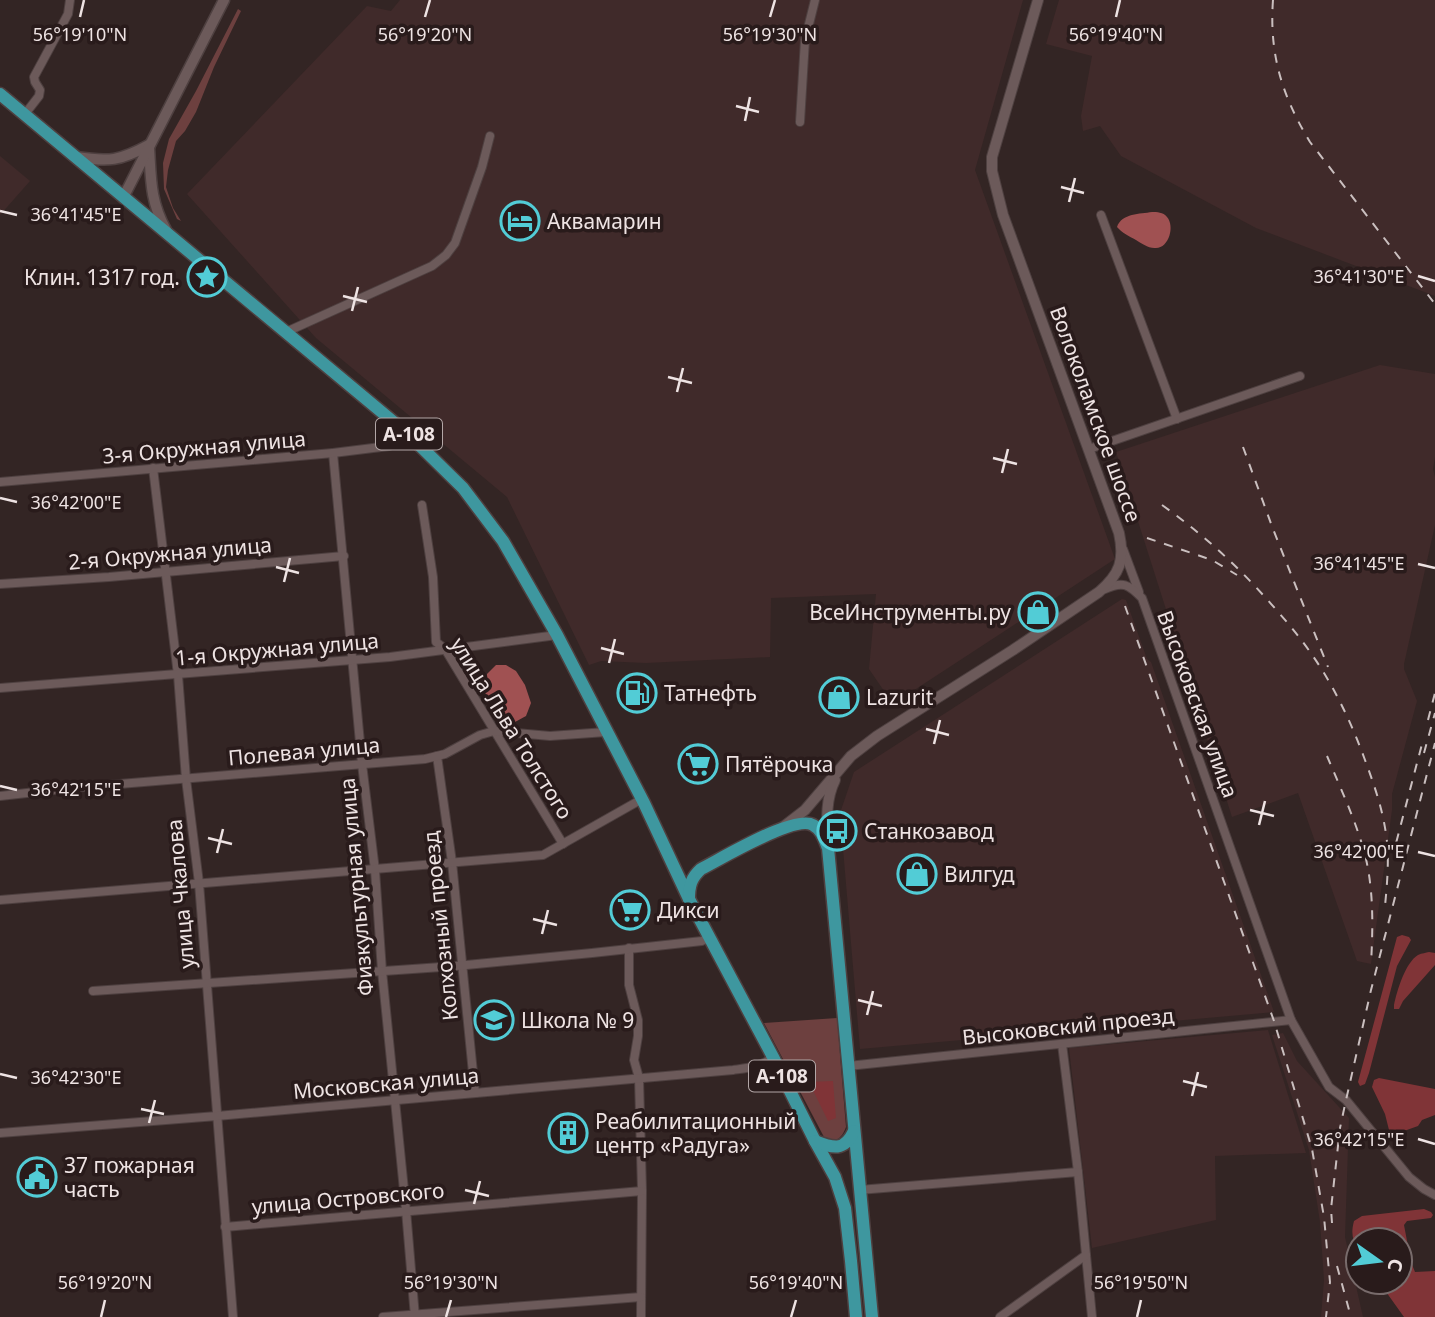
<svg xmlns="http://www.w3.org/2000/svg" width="1435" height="1317" font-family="'Noto Sans',sans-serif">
  <rect width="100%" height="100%" fill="#332524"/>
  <!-- built -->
  <g fill="#402a2a">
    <polygon points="400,0 1023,0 975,170 1115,559 893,704 869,669 876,594 771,598 770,657 646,663 601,661 589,665 507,497 316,338 187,194 367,6 391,11"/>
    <polygon points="1059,0 1435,0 1435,296 1256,228 1121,156 1100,126 1083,131 1081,116 1092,56 1046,44"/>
    <polygon points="0,156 30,181 0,215"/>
    <polygon points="1380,365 1435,374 1435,457 1433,469 1435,477 1435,525 1404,664 1404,669 1417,701 1392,794 1392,810 1371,964 1357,961 1298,793 1232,817 1116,452"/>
    <polygon points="1122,599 1126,600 1147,659 1151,662 1274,1012 860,1049 840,813 854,772"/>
    <polygon points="1268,1030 1306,1153 1215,1156 1216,1220 1092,1248 1069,1048"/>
    <polygon points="1283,1033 1297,1061 1349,1118 1345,1237 1363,1317 1321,1317 1324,1280 1320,1222 1309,1150 1272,1035"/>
  </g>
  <!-- green -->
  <g fill="#6d403f">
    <polygon points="238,9 241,11 214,67 196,112 185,131 176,141 168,170 166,187 173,208 181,221 177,219 164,189 163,163 169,139 196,91"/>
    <path d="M837,1018l9,109c-4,11 -11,18 -22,10l-60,-114z"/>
  </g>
  <!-- forest -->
  <g fill="#803437">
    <polygon points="1402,935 1409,937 1411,940 1397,966 1369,1073 1365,1084 1360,1086 1358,1082 1397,937"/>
    <path d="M1429,952l6,1v12l-32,36 -4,8h-5v-4c3,-14 11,-42 24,-50 4,-2 8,-2 11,-3z"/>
    <polygon points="1379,1078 1435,1089 1435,1115 1422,1120 1418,1126 1404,1131 1394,1132 1389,1130 1385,1114 1372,1087 1374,1080"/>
    <polygon points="833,1081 836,1118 828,1121 809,1082"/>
    <path d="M1424,1209l7,3 2,3 -2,3 -24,3 -3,4 7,37 4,10 20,-1v46h-31l-25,-35h21v-42h-42v9c-6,-9 -7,-17 -4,-28l8,-5z"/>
  </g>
  <!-- water -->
  <g fill="#a05152">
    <path d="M1152,212c5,0 11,0 15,5 8,9 2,31 -11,31 -7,1 -15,-5 -20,-8 -7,-4 -14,-7 -19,-13 5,-14 23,-13 35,-15z"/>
    <polygon points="496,665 506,665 516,671 525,685 531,703 526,716 515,722 503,720 492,709 484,690 487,674"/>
  </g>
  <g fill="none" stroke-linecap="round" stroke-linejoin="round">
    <!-- minor casing -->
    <g stroke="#4e4040" stroke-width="10">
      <g id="minor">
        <polyline points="25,114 39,96 40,90 35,82 34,77 68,14 70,0"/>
        <polyline points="800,122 805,40 815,0"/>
        <polyline points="1101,215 1177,419"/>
        <polyline points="286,332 432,266 446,255 455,243 482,167 490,136"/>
        <polyline points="1089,449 1300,376"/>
        <polyline points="333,453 362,764 375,870 382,971 406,1210 415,1317"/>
        <polyline points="153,468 178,675 186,779 199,883 233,1317"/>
        <polyline points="0,482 333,453 389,446 400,441 408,434"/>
        <polyline points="422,505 433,577 436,642 445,649 563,844"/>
        <polyline points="1123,549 1139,592"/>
        <polyline points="0,584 109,577 344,556"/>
        <path d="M1105,589c18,-8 23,-5 37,9l149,422 38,67 17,13 63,77 15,12 11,6"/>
        <polyline points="0,688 390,657 557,635"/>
        <polyline points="437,756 452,862 475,1093"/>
        <polyline points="0,796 71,788 425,759 445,754 480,735 494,731 550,736 606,732"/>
        <polyline points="0,900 543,855 642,799"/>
        <polyline points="629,948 629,985 638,1020 638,1036 634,1060 639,1078 642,1191 641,1317"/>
        <polyline points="93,991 456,966 592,953 702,941 709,937"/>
        <polyline points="1062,1044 1078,1172 1092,1317"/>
        <polyline points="848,1066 1291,1020"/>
        <path d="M0,1133l217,-17 516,-46c14,-2 29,-3 40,-13"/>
        <polyline points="859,1190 1078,1172"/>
        <polyline points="225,1227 642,1191"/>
        <polyline points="383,1317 641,1297"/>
        <polyline points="1000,1317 1086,1255"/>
      </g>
    </g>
    <!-- tertiary casing -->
    <g stroke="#4e4040" stroke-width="12">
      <g id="tertiary">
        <path d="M783,827l22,-17 46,-54 26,-20 136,-86 86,-58c21,-18 26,-32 20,-59l-116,-318 -11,-44v-14l46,-157"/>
        <path d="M828,844c-1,-22 -3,-44 7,-64"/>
      </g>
    </g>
    <!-- secondary casing -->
    <g stroke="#4e4040" stroke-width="13">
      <g id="secondary">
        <path d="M149,147c2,32 1,54 17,83"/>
        <path d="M76,157c33,5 44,4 73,-12"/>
        <polyline points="124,196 224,0"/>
      </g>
    </g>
    <!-- trunk casing -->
    <g stroke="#4e4040" stroke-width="15">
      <g id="trunk">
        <polyline points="0,94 408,434 463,488 503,541 557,635 644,803 689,899 773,1057 815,1141 835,1177 845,1208 851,1261 856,1317"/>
        <path d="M689,899c0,-13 2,-21 12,-30 20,-10 94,-55 112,-44 9,5 11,14 15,23l44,469"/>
        <path d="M815,1141c18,7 29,11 39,-10"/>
      </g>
    </g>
    <!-- minor -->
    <use href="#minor" stroke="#6c5a5a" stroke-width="8"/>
    <!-- tertiary -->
    <use href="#tertiary" stroke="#6c5a5a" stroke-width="10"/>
    <!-- secondary -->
    <use href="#secondary" stroke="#6c5a5a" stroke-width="10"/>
    <!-- trunk -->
    <use href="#trunk" stroke="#3e979f" stroke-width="12"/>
    <!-- rail -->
    <g stroke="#cabfbf" stroke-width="2" stroke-dasharray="9 9" stroke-linecap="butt">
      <path d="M1273,0c-4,54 9,96 37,142l125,162"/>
      <polyline points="1243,447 1273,529 1328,667"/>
      <path d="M1162,505c45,32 82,67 117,108 17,19 32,39 45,60 17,28 30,57 41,87 10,27 19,53 22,82 2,21 0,43 -2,64"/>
      <polyline points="1147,538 1212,560 1237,575"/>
      <polyline points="1125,606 1274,1021 1312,1149 1324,1217 1330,1282 1326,1317"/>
      <polyline points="1428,720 1435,693"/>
      <polyline points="1424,753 1435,713"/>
      <path d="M1327,756c13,31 28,63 37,95 10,37 9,76 7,113"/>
      <polyline points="1396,860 1395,847 1422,744"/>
      <polyline points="1332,1223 1331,1209 1340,1128 1346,1100 1371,990 1435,743"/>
      <polyline points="1337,1266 1351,1317"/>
    </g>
  </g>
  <!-- ticks -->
  <path fill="none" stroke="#eee3e3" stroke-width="2.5" d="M80,17l4,-17M425,17l5,-17M770,17l5,-17M1116,17l4,-17M736,106l23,6M745,121l5,-24M1061,187l23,6M1069,202l6,-24M0,211l17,4M1418,276l17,5M343,296l24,6M352,311l6,-24M668,377l24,6M677,392l6,-24M993,458l24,6M1002,473l6,-24M0,498l17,4M1418,564l17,4M276,567l23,6M284,582l6,-24M601,648l23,6M609,663l6,-24M926,729l23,6M934,744l6,-24M0,786l17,4M1250,810l24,6M1259,825l6,-24M208,838l24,6M1418,852l17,4M217,853l6,-24M533,919l24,6M542,934l6,-24M858,1000l24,6M867,1015l6,-24M0,1074l17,4M1183,1081l24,6M1192,1096l6,-24M141,1109l23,5M149,1123l6,-23M1418,1139l17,5M465,1190l24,6M474,1204l6,-23M101,1317l4,-17M446,1317l5,-17M791,1317l5,-17M1137,1317l4,-17"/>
  <!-- icons -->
  <defs>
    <g id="hotel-ring" transform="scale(2.0125)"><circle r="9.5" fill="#291b1b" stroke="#52ccd6" stroke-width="1.5"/><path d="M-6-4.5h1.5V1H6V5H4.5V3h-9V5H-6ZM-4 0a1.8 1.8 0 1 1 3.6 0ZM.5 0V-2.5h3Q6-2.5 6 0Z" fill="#52ccd6"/></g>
    <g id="sight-ring" transform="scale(2.0125)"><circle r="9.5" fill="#291b1b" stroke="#52ccd6" stroke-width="1.5"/><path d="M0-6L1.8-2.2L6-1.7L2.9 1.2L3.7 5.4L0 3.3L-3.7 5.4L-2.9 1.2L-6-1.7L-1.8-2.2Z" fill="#52ccd6"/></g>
    <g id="shop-ring" transform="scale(2.0125)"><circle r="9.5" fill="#291b1b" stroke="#52ccd6" stroke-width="1.5"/><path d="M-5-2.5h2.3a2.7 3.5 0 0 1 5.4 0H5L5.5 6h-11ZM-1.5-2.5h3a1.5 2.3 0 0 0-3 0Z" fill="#52ccd6"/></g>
    <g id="fuel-ring" transform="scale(2.0125)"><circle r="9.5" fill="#291b1b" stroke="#52ccd6" stroke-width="1.5"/><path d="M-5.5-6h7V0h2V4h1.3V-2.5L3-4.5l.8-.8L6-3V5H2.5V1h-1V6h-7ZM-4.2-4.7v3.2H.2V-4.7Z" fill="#52ccd6"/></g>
    <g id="supermarket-ring" transform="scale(2.0125)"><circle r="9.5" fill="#291b1b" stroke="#52ccd6" stroke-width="1.5"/><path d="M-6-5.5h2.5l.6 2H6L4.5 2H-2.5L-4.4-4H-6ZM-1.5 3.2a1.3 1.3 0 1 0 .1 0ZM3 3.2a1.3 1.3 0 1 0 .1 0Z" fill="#52ccd6"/></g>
    <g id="bus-ring" transform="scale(2.0125)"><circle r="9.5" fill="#291b1b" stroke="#52ccd6" stroke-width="1.5"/><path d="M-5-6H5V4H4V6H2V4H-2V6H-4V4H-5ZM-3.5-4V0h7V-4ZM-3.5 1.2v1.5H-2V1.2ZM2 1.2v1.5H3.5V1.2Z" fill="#52ccd6"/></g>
    <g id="school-ring" transform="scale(2.0125)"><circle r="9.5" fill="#291b1b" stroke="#52ccd6" stroke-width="1.5"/><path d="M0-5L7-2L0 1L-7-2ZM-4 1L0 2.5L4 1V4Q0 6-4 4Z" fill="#52ccd6"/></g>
    <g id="building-ring" transform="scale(2.0125)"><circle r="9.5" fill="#291b1b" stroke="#52ccd6" stroke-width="1.5"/><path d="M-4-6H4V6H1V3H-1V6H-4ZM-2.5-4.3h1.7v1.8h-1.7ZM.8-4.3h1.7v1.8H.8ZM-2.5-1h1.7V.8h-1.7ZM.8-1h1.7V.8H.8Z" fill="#52ccd6"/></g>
    <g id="civic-ring" transform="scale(2.0125)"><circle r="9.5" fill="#291b1b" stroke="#52ccd6" stroke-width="1.5"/><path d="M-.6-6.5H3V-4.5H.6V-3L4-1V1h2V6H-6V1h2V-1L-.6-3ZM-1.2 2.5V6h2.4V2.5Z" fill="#52ccd6"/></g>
  </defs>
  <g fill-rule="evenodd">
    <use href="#hotel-ring" x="520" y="221"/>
    <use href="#sight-ring" x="207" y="277"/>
    <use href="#shop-ring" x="1038" y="612"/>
    <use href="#fuel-ring" x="637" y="693"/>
    <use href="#shop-ring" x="839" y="697"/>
    <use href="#supermarket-ring" x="698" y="764"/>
    <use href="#bus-ring" x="837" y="831"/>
    <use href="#shop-ring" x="917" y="874"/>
    <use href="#supermarket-ring" x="630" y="910"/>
    <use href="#school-ring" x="494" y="1020"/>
    <use href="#building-ring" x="568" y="1133"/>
    <use href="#civic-ring" x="37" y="1177"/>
  </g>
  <g text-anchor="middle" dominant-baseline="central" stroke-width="7" stroke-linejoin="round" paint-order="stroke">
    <!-- shield labels -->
    <g fill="#291b1b" stroke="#b3a7a7" stroke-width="2">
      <rect x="376" y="418.5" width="66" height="31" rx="5"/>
      <rect x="749" y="1060.5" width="66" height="31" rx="5"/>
    </g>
    <g font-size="19" font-weight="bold" fill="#eee3e3">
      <text x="409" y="434">А-108</text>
      <text x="782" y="1076">А-108</text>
    </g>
    <!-- poi labels -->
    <g font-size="21" fill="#eee3e3" stroke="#291b1b" text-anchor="start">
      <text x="547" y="221">Аквамарин</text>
      <text x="180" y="277" text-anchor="end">Клин. 1317 год.</text>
      <text x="1011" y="612" text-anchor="end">ВсеИнструменты.ру</text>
      <text x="664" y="693">Татнефть</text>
      <text x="866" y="697">Lazurit</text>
      <text x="725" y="764">Пятёрочка</text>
      <text x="864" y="831">Станкозавод</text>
      <text x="944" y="874">Вилгуд</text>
      <text x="657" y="910">Дикси</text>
      <text x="521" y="1020">Школа № 9</text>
      <text x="595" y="1121">Реабилитационный<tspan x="595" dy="24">центр «Радуга»</tspan></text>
      <text x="64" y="1165">37 пожарная<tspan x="64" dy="24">часть</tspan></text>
    </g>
    <!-- street labels -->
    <g font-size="21" fill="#eee3e3" stroke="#291b1b">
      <text transform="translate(1096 414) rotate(70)">Волоколамское шоссе</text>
      <text transform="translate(204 447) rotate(-5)">3-я Окружная улица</text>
      <text transform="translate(170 553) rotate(-5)">2-я Окружная улица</text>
      <text transform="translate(277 649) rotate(-5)">1-я Окружная улица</text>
      <text transform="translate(1198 704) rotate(70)">Высоковская улица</text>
      <text transform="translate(512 728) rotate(58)">улица Льва Толстого</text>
      <text transform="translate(304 751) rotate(-5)">Полевая улица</text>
      <text transform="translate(356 887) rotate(-95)">Физкультурная улица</text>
      <text transform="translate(180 894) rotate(-95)">улица Чкалова</text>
      <text transform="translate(440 926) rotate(-96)">Колхозный проезд</text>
      <text transform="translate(1068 1026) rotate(-6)">Высоковский проезд</text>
      <text transform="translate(386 1083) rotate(-5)">Московская улица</text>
      <text transform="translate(348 1198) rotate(-5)">улица Островского</text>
    </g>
  </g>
  <g font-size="18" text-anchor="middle" fill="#eee3e3" stroke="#291b1b" stroke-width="7" stroke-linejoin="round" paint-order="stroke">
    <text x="80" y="41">56°19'10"N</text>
    <text x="425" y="41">56°19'20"N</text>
    <text x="770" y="41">56°19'30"N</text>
    <text x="1116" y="41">56°19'40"N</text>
    <text x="76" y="221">36°41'45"E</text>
    <text x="1359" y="283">36°41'30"E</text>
    <text x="76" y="509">36°42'00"E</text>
    <text x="1359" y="570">36°41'45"E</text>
    <text x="76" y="796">36°42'15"E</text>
    <text x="1359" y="858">36°42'00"E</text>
    <text x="76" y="1084">36°42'30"E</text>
    <text x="1359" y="1146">36°42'15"E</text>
    <text x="105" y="1289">56°19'20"N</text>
    <text x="451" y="1289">56°19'30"N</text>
    <text x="796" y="1289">56°19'40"N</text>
    <text x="1141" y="1289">56°19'50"N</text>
  </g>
  <!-- north arrow -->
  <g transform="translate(1379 1261) rotate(104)"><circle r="33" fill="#291b1b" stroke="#786b6b" stroke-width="2"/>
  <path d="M0-5L12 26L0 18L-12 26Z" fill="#52ccd6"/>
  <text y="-10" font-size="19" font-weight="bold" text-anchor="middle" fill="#eee3e3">С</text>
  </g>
</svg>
